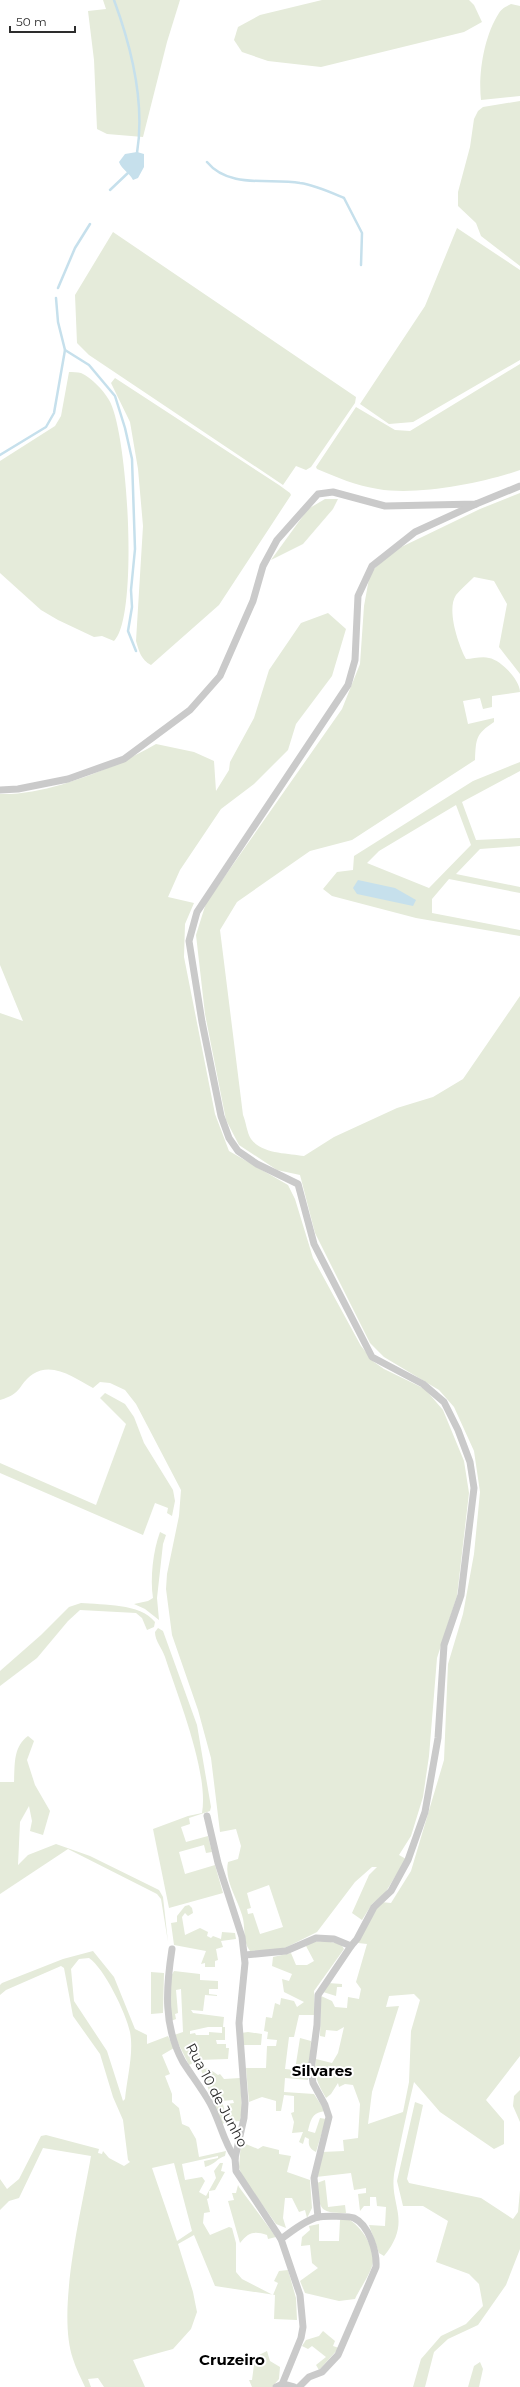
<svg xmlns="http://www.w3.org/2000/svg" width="520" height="2387" font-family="Montserrat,sans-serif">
  <rect width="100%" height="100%" fill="#fff"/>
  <!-- green -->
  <g fill="#e5ebda" fill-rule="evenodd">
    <polygon points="103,0 180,0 167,42 143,137 107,134 97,129 94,60 88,11 106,9"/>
    <polygon points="322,0 469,0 474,5 482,22 464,32 321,67 268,61 242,52 234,40 238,27 260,15"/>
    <path d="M511,4l9,2v90l-39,4c-3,-26 3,-64 18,-87 2,-4 8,-7 12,-9z"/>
    <polygon points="520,101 520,266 481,236 476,223 458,206 458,192 470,147 474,119 478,111 483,107"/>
    <polygon points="457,228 520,270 520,360 413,422 389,424 360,404 425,306"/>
    <polygon points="113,232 356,397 355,403 311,467 306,470 296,466 283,485 89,355 77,343 75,295"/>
    <path d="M520,364v106c-37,13 -103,26 -142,19 -21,-3 -42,-12 -61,-20l-1,-2 40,-60 39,23 15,1z"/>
    <path d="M69,372c3,0 9,0 12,1 10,4 23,18 28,27 19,31 30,218 5,241l-12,-5 -8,1 -36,-17 -17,-10 -41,-37v-112l55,-35 6,-10z"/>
    <path d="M115,378l164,107 11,8 1,2 -72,110 -68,60c-10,-5 -12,-14 -15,-24l7,-115 -5,-57 -8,-47 -19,-39z"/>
    <path d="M520,493v181l-21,-27 8,-43 -13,-23 -20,-4c-6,6 -13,12 -18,18 -10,15 3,51 10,64 7,0 16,-3 23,-1 12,2 31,22 31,34l-28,4v11l-9,2 -3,-11 -17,3 5,23 26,-6v4c-18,12 -18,16 -19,38l-123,80 -42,11 -73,51 -17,28 23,185c3,7 4,18 8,24 11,15 37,14 53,17l30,-19 63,-29 36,-11 30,-18 57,-83v1060l-34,44 18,21v23l-10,5 -54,-37 -26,-30c-7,29 -13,58 -19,87 -8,36 19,50 -11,87l-5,-3 -10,-28 16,1 1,-19 -9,-1 -1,-9h-6v9h-6l-4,5 -2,-17 8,-1v-5l-12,2 -3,-17 -35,4 6,-25 22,-1 -1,-11 15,-2 2,-34 -7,-19 -8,-1 -6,3 -1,-4 -7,11 -5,4c-8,-13 -13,-24 -10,-39l16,4 6,-10 6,-26 -7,4 -11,-1 -1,7 -5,-1 1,-40 11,5 3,6 12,1 1,-11 11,2 2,-10 -5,-7 11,-38 -9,-1 8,-18 15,-23 10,1 20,-32 33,-111 4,-96 15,-50 11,-60 6,-62 -6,-41 -20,-44 -15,-17 -55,-33 -14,-14 -55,-110 -15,-58 -23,-5 -38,-25 -13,-25 -21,-106 -9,-79 10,-32 136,-194 18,-45 4,-58 6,-33 23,-22 87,-42zM414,1994l6,6 -9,31 -2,51 -6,30 -35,12 4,-32 27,-86 -13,1 3,-11z"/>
    <polygon points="325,499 338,499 333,509 303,544 271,560 308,509"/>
    <path d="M328,613l18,16 -14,47 -36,48 -8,26 -34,34 -33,25 -41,61 -12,27 26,6 -9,21 -1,33 31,157 14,37 59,34 7,14 18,59 48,88 13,16 10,7 41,20 18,21 21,51 5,32 -12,103 -20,62 -8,98 -6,41 -12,39 -12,19 7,4 -21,34 -13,11 -10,16 -10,-7 17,-38 8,-8h-5l-17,15 -38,50 -34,17 -33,2c-8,-10 -4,-24 -8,-36 -5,-17 -18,-35 -14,-53l10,-3 3,-13 -5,-17 -16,3 -9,-74 -13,-48 -26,-75 -6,-46 1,-15 12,-58 2,-26 -45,-86 -11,-14 -15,-7 -10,-1 -7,6c-17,-9 -40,-27 -60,-14 -16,11 -9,19 -33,26v-387l23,8 -23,-56v-171c47,2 116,-27 156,-50l38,8 20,9 2,30 13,-21 1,-8 24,-44 15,-48 32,-47zM269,1885l14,42 -23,7 -7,-21 -5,1 -1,-5 4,-1 -4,-15z"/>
    <path d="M520,762v9l-58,31 14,38 44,-2v8l-40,3 -24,25 64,13v6l-71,-14 -17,20v14l88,17v6l-104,-18 -84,-22 -9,-7 14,-17 16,-2 1,-14 119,-75zM456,805l15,40 -42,43 -62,-25 12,-12z"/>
    <polygon points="105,1393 125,1404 134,1417 144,1443 173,1490 175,1501 172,1516 167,1513 168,1508 155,1503 143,1535 0,1473 0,1463 96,1505 126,1424 100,1398"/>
    <path d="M160,1532l6,3 -3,9 -6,54 2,22 -14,-11 -11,-5 14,-3 5,-3c-3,-20 0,-47 7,-66z"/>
    <path d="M81,1603c22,2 59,0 74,19l-1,5 -7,3 -5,-12 -6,-5 -56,-3 -12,11 -31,37 -37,28v-15l41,-36 28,-28z"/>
    <path d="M158,1628l5,3 34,94 14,82 -1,4 -21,7 1,6 -9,3 5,15 22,-6 4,16 -6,1 -2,-8 -25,7 6,22 30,-9 8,28 -54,15 -16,-79 35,-13 14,-3c7,-40 -24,-116 -37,-156 -3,-9 -10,-16 -10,-25z"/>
    <path d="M28,1736l6,5 -7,19 8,25 15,26 -7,24 -13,-4 2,-10 -3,-15 -9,16 -2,43 10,-10 28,-11 34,12 69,34 4,7 5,45 -7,-43 -4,-5 -89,-45 -68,45v-112h14c1,-18 -1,-35 14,-46z"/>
    <polygon points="189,1905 192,1908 193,1913 188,1916 185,1913 182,1917 185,1935 200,1928 208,1932 207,1936 211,1938 213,1936 221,1939 222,1932 235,1933 236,1939 221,1941 223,1947 216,1949 218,1960 215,1961 215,1967 205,1967 205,1963 201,1964 206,1951 174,1945 171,1923 177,1922 177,1916 185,1906"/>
    <path d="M325,1941l16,3 3,5 -30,42 1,24h-16l-5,22h-5l-4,32 10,1 5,-32 11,3 -3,39 -23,-2 -1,14 30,2 11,17c-13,2 -14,8 -17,20l7,2 5,-15 6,1 -10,33c-6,-3 -8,-6 -7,-13l-4,-2 -2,7 -4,-2 4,-10 -11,1 2,-11 -3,-9 3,-1v-16l-10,-1 -3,16h-5v-10l-14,-4 -13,5 -3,-34h20l1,-22h9l1,-6 -10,-1 1,-7 -4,-1 2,-14 6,1 3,-15 5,2 1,-7 13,3 3,6 7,-5 -20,-10 -2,-13 7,2 3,-7 -20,-8 1,-9 18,-4 5,12h11l7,-4 -8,-15 6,-4z"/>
    <path d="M93,1951l21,26 21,52 12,6v9l21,-8 6,12 -12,7 8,19 -5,2 7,18v8l7,6 3,16 7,3 7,12 3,18 27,-6 -1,5c-8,2 -9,8 -20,11l-1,-6 14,-3v-2l-36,8 3,16 17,-3 3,4 -6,11 7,4 10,-18 -2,-7 6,-8h3l-2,8 4,1 -10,18 -6,1v7l-2,1 3,13 -6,1 -1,10 7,12 19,-8 3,1 4,15v29l6,7 31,16 5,-12 -4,-2 5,-10 9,-1 8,28 1,22 -23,-1 1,-24 -60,-9 -21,-51 -16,9 15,48 4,20 -6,17 -18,20 -40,11 12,27h-41l-6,-9 -10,1 3,8h-6c-4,-9 -9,-18 -12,-28 -17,-49 9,-150 18,-203l-48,-8 -24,50 -10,3 -9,9v-31l7,10 12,-10 22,-43 5,-1 53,14 -1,4 4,1 1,-3 6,7 15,8 6,-4 -2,-2 -5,-40 -10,-23 -13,-43 -27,-38 -9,-48 -3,-2 -55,24 -6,5v-10l2,-2 61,-24zM89,1958c15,10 37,55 41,74 4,21 -3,46 -5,67l-2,2 -16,-50 -33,-50 -3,-32 8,-10zM174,2163l18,68 -15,10 -25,-73z"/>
    <path d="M174,1971l26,3v6l18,1v8h-9v5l8,1v1l-12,-1 -2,16 -12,-1 2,3 31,4 -1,10h2v13h-9l1,4h9v4h3l-1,11 -29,1 -10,5 -15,-30 9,-3 -2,-43 -5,1 2,23 -3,1 1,5 -5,2 -1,-43zM208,2027h14v6l-13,-1v3h-13l-1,-2 -5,1v-3z"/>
    <polygon points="151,1972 164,1973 163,2013 151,2014"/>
    <polygon points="328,1983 342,1984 342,1987 337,1987 336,1996 323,1992"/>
    <polygon points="248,2032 262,2034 261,2045 243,2045 241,2033"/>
    <polygon points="208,2068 218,2075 220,2074 224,2079 240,2078 242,2109 240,2121 230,2122 227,2104 234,2103 233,2100 222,2101 228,2122 222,2124 201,2070"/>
    <polygon points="520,2090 520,2122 513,2106 514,2096"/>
    <polygon points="415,2102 423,2105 407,2179 409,2183 481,2198 513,2219 518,2212 520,2190 520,2249 506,2285 478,2325 448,2339 434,2352 425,2387 413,2387 421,2359 441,2336 466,2324 483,2306 479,2284 469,2274 436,2262 448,2221 423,2206 403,2206 397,2181"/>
    <polygon points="241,2142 258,2149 263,2146 279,2150 279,2154 291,2156 287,2172 310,2180 312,2208 307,2218 305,2210 299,2212 292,2198 285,2198 283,2218 286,2228 276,2224 242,2176 239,2167"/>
    <path d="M325,2180l3,27 17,-2 1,8c-28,0 -26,-4 -29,-30z"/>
    <path d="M238,2185l1,2 37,50 -8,2 -1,-4c-13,-4 -18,-3 -27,8l-12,-42 6,-1 -2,-7h4z"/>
    <path d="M348,2219c13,7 27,28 25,44 -3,12 -13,25 -18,36l-16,2 -34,-8 -5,-12 18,-13 -6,-5 -2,-18 -9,1 1,-9 8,-7 -1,-4 10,-2v17h20l1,-21z"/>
    <polygon points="323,2331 335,2341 333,2346 339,2348 319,2370 316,2365 326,2357 312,2346 308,2349 302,2346 306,2340 319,2336"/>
    <polygon points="267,2351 270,2361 280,2367 279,2379 272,2387 252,2387 249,2380 252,2380 255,2357"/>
    <polygon points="480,2362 483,2369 479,2387 468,2387 474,2366"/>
  </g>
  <!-- water -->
  <g fill="#c6e0ec">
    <path d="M137,152l7,2v13l-6,11 -5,2c-4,-8 -11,-10 -14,-18l6,-8z"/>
    <polygon points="358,880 395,888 416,900 413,906 357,894 353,888"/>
  </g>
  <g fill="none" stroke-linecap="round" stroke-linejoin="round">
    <!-- stream -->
    <g stroke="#c6e0ec" stroke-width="2.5">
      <path d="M114,0c17,46 31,104 23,153"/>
      <path d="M207,162c22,27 63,16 93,21 15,2 30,9 44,15l18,35 -1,32"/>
      <polyline points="110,190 130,171"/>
      <polyline points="58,288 75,248 90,224"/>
      <polyline points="56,298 58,322 65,350 89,365 115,396 125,428 132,459 135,549 131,590 132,607 128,631 136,651"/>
      <polyline points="0,455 46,427 54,413 65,350"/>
    </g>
    <!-- minor -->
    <g stroke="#cacaca" stroke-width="7">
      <polyline points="0,790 18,789 68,779 124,759 190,710 220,676 253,601 263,566 277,540 318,494 333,492 385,506 476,504 520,486"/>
      <polyline points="207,1816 218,1863 242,1937 245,1963 239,2023 245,2103 244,2118 235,2158 236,2171 281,2239 300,2295 303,2327 301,2338 281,2387"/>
      <polyline points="351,1946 357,1939 374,1907 391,1891 408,1860 425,1812 438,1738 444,1645 461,1595 474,1488 470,1462 458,1430 444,1402 423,1384 372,1357 314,1244 298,1184 257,1164 238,1151 229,1138 221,1116 202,1022 189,941 197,912 348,685 355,660 358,596 372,566 415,532 476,504"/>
      <path d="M172,1949c-6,39 -9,77 11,113 9,14 19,27 27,41 10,18 13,38 25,55"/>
      <polyline points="245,1955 286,1951 316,1938 334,1939 351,1946 318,1995 317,2025 311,2070 313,2083 325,2105 329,2117 314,2178 318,2217"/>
      <path d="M281,2239c10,-7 24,-19 37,-22 5,-1 32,-1 36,1 15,7 23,34 22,49l-38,88 -16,17 -13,5 -10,10"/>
      <polyline points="276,2387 283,2384 294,2387"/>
    </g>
  </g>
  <g text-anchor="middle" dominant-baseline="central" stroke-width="4" stroke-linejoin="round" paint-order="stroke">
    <!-- street labels -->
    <g font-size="14" fill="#2d2d2d" stroke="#fff">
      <text transform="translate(217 2095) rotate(62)">Rua 10 de Junho</text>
    </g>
    <!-- neighbourhood labels -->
    <g font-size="15" font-weight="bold" fill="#000" stroke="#fff">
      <text x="322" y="2070">Silvares</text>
      <text x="232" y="2359">Cruzeiro</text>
    </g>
  </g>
  <!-- scale -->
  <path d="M10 26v6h65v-6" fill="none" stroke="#2d2d2d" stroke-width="2"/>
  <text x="16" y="26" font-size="12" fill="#2d2d2d" stroke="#ffffff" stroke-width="3" paint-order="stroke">50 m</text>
</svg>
